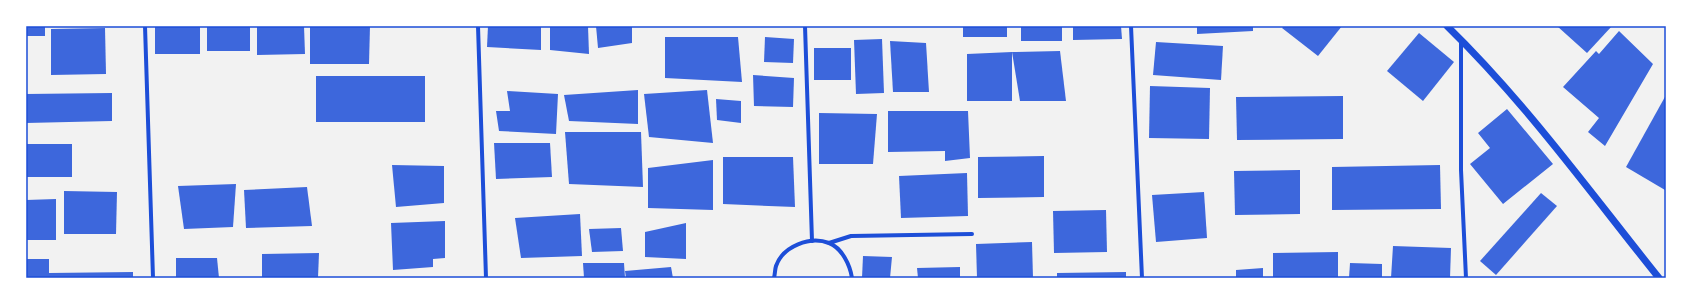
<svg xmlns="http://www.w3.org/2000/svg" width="1692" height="304" font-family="Manrope,sans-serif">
  <rect width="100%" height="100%" fill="#f2f2f2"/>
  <!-- building -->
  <g fill="#3d67dc">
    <rect x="26" y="26" width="19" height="10"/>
    <rect x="155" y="26" width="45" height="28"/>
    <rect x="207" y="26" width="43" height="25"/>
    <polygon points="257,26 304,26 305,54 257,55"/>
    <polygon points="310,26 370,26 369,64 310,64"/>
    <polygon points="488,26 541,26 541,50 487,47"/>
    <polygon points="550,26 588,26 589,54 550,50"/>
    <polygon points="596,26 632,26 632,43 598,48"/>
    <rect x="963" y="26" width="44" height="11"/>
    <rect x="1021" y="26" width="41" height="15"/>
    <polygon points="1073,26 1121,26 1122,39 1073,40"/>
    <polygon points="1197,26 1253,26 1253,31 1197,34"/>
    <polygon points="1284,26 1342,26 1318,56 1282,28"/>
    <polygon points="1557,26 1612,26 1587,53"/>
    <polygon points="105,28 106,74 51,75 51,29"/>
    <polygon points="1619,31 1653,64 1605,146 1588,132 1599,118 1563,87 1596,51 1599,54"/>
    <polygon points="1419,33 1454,62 1423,101 1387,71"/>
    <polygon points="665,37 738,37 742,82 665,78"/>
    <polygon points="765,37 794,39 793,63 764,62"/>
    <polygon points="882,39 884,93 856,94 854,40"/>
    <polygon points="890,41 926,43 929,92 893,92"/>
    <polygon points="1156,42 1223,46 1221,80 1153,75"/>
    <rect x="814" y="48" width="37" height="32"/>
    <polygon points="1060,51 1066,101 1020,101 1012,52"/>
    <polygon points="1012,52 1012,101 967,101 967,54"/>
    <polygon points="753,75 794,78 793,107 754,106"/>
    <rect x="316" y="76" width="109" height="46"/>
    <polygon points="1150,86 1210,88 1209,139 1149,138"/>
    <polygon points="638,90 638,124 569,121 564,95"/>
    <polygon points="707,90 713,143 649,137 644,94"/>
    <polygon points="507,91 558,94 556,134 499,131 496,111 510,111"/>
    <polygon points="112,93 112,121 26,123 26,94"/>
    <polygon points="1666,95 1666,188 1665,190 1626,167"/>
    <polygon points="1343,96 1343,139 1237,140 1236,97"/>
    <polygon points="716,99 741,101 741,123 717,120"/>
    <polygon points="1507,109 1553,164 1503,204 1470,164 1490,148 1478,133"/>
    <polygon points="888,111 968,111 970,158 945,161 945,151 888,152"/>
    <polygon points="819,113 877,114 873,164 819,164"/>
    <polygon points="565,132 641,132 643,187 569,184"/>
    <polygon points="494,143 550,143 552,177 496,179"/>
    <rect x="26" y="144" width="46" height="33"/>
    <polygon points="1044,156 1044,197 978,198 978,157"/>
    <polygon points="723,157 793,157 795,207 723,204"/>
    <polygon points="713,160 713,210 648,208 648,168"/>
    <polygon points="392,165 444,166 444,203 396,207"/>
    <polygon points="1440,165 1441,209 1332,210 1332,167"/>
    <polygon points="1300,170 1300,214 1235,215 1234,171"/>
    <polygon points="967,173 968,216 901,218 899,176"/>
    <polygon points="236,184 233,227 184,229 178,186"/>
    <polygon points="307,187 312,226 246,228 244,190"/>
    <polygon points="64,191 117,192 116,234 64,234"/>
    <polygon points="1204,192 1207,238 1156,242 1152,195"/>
    <polygon points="1541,193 1557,206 1496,275 1480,261"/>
    <polygon points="56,199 56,240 26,240 26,200"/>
    <polygon points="1106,210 1107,252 1054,253 1053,211"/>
    <polygon points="580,214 582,256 521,258 515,218"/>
    <polygon points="445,221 445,258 433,259 433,267 393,270 391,223"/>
    <polygon points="686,223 686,259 645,257 645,232"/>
    <polygon points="621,228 623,251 592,252 589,229"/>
    <polygon points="1032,242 1033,278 977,278 976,244"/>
    <polygon points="1393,246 1451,248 1450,278 1391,278"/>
    <polygon points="1338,252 1338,277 1273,277 1273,253"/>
    <polygon points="319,253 318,278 262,278 262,254"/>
    <polygon points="863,256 892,257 890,278 862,278"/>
    <polygon points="176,258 217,258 219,278 176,278"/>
    <polygon points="26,259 49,259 49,273 133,272 133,278 26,278"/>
    <polygon points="583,263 624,263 625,278 584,278"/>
    <polygon points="1350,263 1382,264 1382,278 1349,278"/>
    <polygon points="671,267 673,278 626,278 625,271"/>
    <polygon points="960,267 960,278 918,278 917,268"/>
    <polygon points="1263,268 1263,278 1236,278 1236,270"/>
    <polygon points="1126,272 1126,278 1057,278 1057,273"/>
  </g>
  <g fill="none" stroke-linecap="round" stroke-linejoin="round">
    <!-- minor -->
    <g stroke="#1d4ed8" stroke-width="4">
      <polyline points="145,26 153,278"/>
      <polyline points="478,26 486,278"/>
      <polyline points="805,26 812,241"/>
      <polyline points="1131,26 1142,278"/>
      <polyline points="1461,40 1461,170 1466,278"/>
      <polyline points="829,243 851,236 972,234"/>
      <path d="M774,278c1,-4 1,-9 2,-12 7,-20 34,-30 53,-23 13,5 21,22 23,35"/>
    </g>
    <!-- tertiary -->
    <path stroke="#1d4ed8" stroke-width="7" d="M1447,26c79,77 143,166 212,252"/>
  </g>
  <!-- border -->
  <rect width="1692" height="304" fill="none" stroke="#ffffff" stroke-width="54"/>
  <rect x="27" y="27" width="1638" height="250" fill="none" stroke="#1d4ed8" stroke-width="1.5"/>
</svg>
